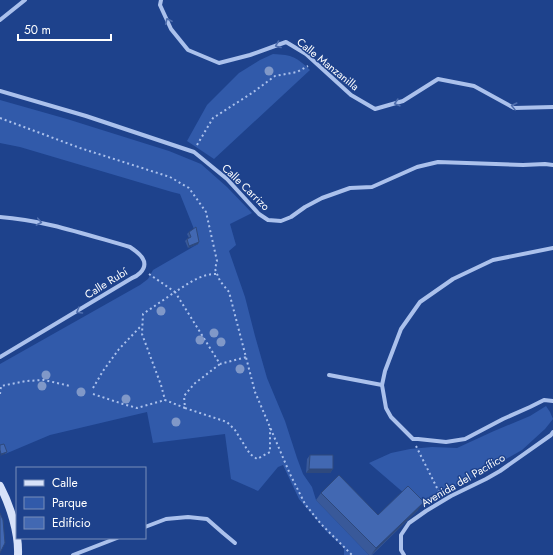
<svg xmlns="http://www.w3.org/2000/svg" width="553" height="555" font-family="Jost,sans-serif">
  <rect width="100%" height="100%" fill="#1e428c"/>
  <!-- green -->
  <g fill="#315aaa">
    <path d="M273,54c20,1 23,3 37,16l-96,89 -27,-18 20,-36 32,-32 21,-13z"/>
    <polygon points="0,100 67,119 169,151 201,164 227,187 252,213 230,224 236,245 229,251 245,297 255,336 267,378 285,421 297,458 303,474 312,487 316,500 369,555 344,555 344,548 327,532 299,499 283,465 278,467 258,491 231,479 225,434 153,443 147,412 50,435 5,454 2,446 0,446 0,364 140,285 148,279 153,270 198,244 194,229 180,194 172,192 20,147 0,143"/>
    <polygon points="546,406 550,412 553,419 545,429 522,450 487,470 419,506 369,463 391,453 410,449 432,447 457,448 494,431 530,416"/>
  </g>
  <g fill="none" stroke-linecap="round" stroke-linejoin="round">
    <!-- path -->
    <g stroke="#abc1ec" stroke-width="2" stroke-dasharray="2 3" stroke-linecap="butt">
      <polyline points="0,118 80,148 170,177 189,188 206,212 217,261 215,269 220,281 229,292 255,392 290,474 305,504 321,524 352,555"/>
      <polyline points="197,145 213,118 252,93 275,76 297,72 308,66"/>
      <polyline points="149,274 175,292 143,314 142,334 161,385 165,400 185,408 184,396 194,384 220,364"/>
      <path d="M216,274c-16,0 -28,10 -41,18l45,72 27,-7"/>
      <polyline points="93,388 103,371 119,349 142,325"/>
      <polyline points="0,394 1,386 26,381 44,380 70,386"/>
      <polyline points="93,394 123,404 137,408 165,400"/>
      <polyline points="185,408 227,422 235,430 250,454 257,459 270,452 270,428"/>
      <polyline points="416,446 440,494"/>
    </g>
    <!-- street -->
    <g stroke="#abc1ec" stroke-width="4">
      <polyline points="161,0 160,5 171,29 188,50 219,63 250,55 286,42 306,54 351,95 375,109 403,101 438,79 474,86 514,108 553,107"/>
      <polyline points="0,20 25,0"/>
      <polyline points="0,91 86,116 194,152 227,179 259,214 268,220 281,221 291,217 305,207 322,198 350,188 372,187 417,167 438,162 523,165 545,164 553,165"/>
      <path d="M0,217c44,3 87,18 130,30 9,6 21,15 10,26 -2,2 -5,4 -8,5l-132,79"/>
      <polyline points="553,248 493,260 453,279 420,302 401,329 385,371 382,385 386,408 391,417 413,439 418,439 446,442 465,439 503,419 530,407 544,400 553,401"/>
      <polyline points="329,375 382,385"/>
      <polyline points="145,527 166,519 188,517 207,519 223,533 235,543"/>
      <polyline points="73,555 117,538"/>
      <polyline points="404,555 401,550 401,535 409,523 426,511 451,496 486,479 500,471 551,435 553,432"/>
    </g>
    <!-- secondary -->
    <path stroke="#d7e2f9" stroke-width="8" d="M0,486c10,19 19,47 18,69"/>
  </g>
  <!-- trees -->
  <g fill="#8098c8">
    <circle cx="269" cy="71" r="4.5"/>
    <circle cx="161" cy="311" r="4.5"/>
    <circle cx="214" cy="333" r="4.5"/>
    <circle cx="200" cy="340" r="4.5"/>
    <circle cx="221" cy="342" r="4.5"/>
    <circle cx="240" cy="369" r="4.5"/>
    <circle cx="46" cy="375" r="4.5"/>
    <circle cx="42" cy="386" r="4.5"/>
    <circle cx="81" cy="392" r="4.5"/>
    <circle cx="126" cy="399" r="4.5"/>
    <circle cx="176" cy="422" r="4.5"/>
  </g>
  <!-- wall -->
  <g fill="#395999">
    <polygon points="189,232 199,242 198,244 188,248 185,241 187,239 189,238 187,234"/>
    <polygon points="310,455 333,469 330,473 306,473 307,459"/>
    <polygon points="321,493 378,515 418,510 372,555 369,555 316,500"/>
  </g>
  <!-- shaded-wall -->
  <g fill="#2e497d">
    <polygon points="199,242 198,244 188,248 189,246"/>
    <polygon points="7,452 5,454 0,456 1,454"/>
    <polygon points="309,469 333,469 330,473 306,473"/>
    <polygon points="424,502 418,510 371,555 376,548"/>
  </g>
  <!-- building -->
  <g fill="#4268b2" stroke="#2e497d">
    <polygon points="196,227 199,242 189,246 187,239 191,237 189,232"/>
    <polygon points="4,444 7,452 1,454 0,450 0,445"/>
    <polygon points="310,455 333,455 333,469 309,469"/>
    <polygon points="339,475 378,515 408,486 424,502 376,548 321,493"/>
    <polygon points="0,513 3,520 5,543 0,553"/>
  </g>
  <!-- one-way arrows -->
  <defs><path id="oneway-chevron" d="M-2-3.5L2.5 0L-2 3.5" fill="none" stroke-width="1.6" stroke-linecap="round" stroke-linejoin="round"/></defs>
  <g stroke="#4f6eae">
    <use href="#oneway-chevron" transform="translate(168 21) rotate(-115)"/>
    <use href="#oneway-chevron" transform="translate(278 45) rotate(159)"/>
    <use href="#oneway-chevron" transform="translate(397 103) rotate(164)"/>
    <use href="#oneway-chevron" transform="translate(514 106) rotate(-166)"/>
    <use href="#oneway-chevron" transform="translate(39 222) rotate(11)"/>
    <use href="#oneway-chevron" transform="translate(79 311) rotate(149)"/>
  </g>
  <g text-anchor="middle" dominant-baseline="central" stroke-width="3" stroke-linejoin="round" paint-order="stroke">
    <!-- street labels -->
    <g font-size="11" fill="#fff" stroke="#1e428c">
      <text transform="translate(328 64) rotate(39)">Calle Manzanilla</text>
      <text transform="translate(246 187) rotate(44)">Calle Carrizo</text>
      <text transform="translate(106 283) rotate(-32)">Calle Rubí</text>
      <text transform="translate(463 480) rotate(-30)">Avenida del Pacífico</text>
    </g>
  </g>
  <!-- legend -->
  <rect x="16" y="467" width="130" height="72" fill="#1e428c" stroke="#788eba"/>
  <rect x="24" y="480" width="20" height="6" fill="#d7e2f9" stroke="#788eba"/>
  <text x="52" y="487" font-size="12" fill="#ffffff">Calle</text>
  <rect x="24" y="497" width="20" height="12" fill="#315aaa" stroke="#788eba"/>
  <text x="52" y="507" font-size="12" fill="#ffffff">Parque</text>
  <rect x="24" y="517" width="20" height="12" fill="#4268b2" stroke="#788eba"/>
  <text x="52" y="527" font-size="12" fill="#ffffff">Edificio</text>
  <!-- scale -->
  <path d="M18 34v6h93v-6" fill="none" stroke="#ffffff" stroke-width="2"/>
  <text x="24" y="34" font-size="12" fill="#ffffff" stroke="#1e428c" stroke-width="3" paint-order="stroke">50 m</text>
</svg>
